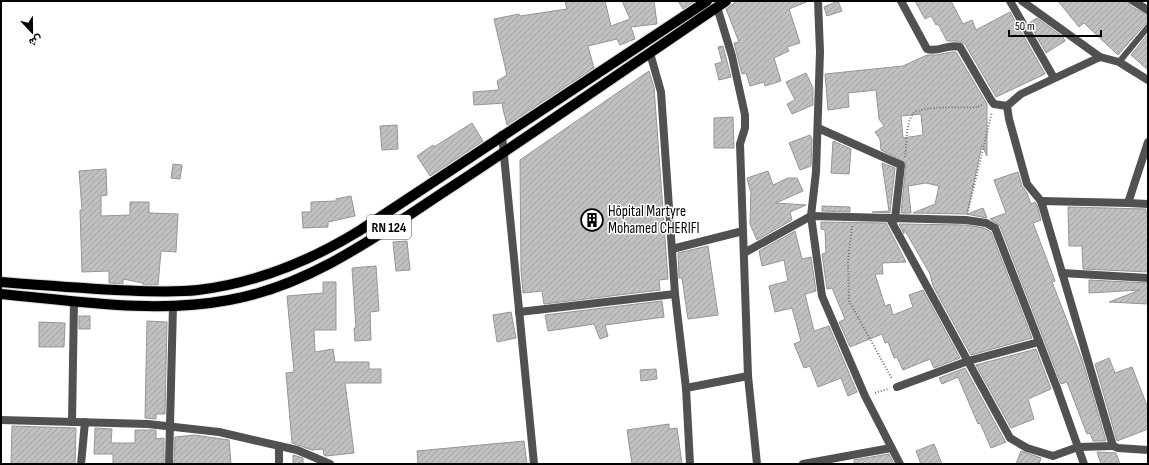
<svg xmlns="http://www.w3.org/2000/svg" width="1149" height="465" font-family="'Sofia Sans Condensed',Vazirmatn,sans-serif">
  <defs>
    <pattern id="building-hatch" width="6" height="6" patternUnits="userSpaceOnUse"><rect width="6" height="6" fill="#c0c0c0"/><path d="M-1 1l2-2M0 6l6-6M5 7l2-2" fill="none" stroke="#a3a3a3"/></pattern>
  </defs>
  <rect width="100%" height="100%" fill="#fff"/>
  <!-- building -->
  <g fill="url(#building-hatch)" stroke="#959595" fill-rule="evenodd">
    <polygon points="565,1 605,1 611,26 630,19 622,1 654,1 657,24 631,27 635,39 620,45 617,39 588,46 594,68 507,125 502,105 505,103 474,105 473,92 499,90 497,81 507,75 494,19 519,14 520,16 567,9"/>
    <polygon points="678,1 695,1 683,9"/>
    <polygon points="737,1 809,1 789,9 800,43 787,47 789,51 774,58 781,81 765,86 764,82 750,86 746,73 742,74 734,43 739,42 726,9"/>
    <polygon points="838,1 842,11 827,16 824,7"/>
    <polygon points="915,1 951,1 963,24 972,20 976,30 1010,12 1045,74 996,97 965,44 957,41 947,41 938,24 936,25 931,16 925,19"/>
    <polygon points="1058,1 1128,1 1130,6 1148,15 1148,23 1145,24 1118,55 1084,23 1079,27"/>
    <polygon points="1037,18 1063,37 1065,41 1046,53 1029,23"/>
    <polygon points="1148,34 1148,70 1131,55"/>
    <polygon points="723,46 731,77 719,80 715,64 722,62 718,47"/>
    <path d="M952,52h4l31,52v52l-5,-11 -15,69 16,-6 4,10 -21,-4 -53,-1 22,-9 4,-18 -13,-3 -18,3 3,27h-10l5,-50 -25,-13 -1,-11 -5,-7 9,-6 -5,-7 -3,-29 -28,3 1,14 -21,3 -3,-36 78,-8 24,-11h9zM921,114l2,21 -20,3 -2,-22z"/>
    <polygon points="649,71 654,87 668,279 659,280 660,290 544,304 542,291 523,293 521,270 520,160"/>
    <polygon points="806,73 813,88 813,105 792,114 787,104 795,100 786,82"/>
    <polygon points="733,117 734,148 714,148 714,118"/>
    <polygon points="472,123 483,141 430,176 417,156 433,145 434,147"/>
    <polygon points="397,125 398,149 382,150 380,126"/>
    <polygon points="810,135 812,139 811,166 800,170 789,143"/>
    <polygon points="833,141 851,149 849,174 831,173"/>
    <polygon points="882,163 895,168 890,213 872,212 889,211"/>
    <polygon points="173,164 182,165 180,179 171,178"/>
    <polygon points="106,169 107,195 101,196 101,216 130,215 130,202 149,202 149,213 178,214 176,252 161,251 158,285 143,285 143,283 123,279 123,284 109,283 109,271 82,272 80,210 82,210 79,171"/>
    <polygon points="768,171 773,185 788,178 797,178 803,191 776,203 806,205 790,212 792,220 757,240 750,224 751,190 750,190 747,178"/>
    <polygon points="1018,172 1022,186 1027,193 1031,204 1035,202 1037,205 1041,220 1033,223 1055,281 1052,282 1082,359 1106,441 1093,441 1090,433 1087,434 1067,382 1061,384 1000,226 990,219 1006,213 994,180"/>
    <polygon points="351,196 355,216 328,222 328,227 303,228 302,212 311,212 311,202 336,201 336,199"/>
    <polygon points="822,206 850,207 850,212 822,211"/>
    <polygon points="1068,207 1146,209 1146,213 1148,213 1148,272 1083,269 1082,246 1069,246"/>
    <polygon points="821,222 886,223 906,262 882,263 883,274 875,274 885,306 890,304 893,315 913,307 909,295 923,290 960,358 934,368 930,359 903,370 897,357 894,358 888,342 885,343 882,334 850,347 839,322 845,319 832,288 827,289 822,254 826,253 825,230 821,229"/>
    <polygon points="899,224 966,225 984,228 991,232 1032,338 971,355 933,286 930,274 904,229 904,234"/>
    <polygon points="795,231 802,259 811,257 816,291 805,294 814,331 829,326 857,392 848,396 841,378 818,387 810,366 804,368 794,344 801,341 792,308 775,312 769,286 788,281 784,260 762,266 759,251"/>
    <polygon points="407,241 410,270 396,271 393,242"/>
    <polygon points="708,246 718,315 688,319 682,278 679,278 678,253"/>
    <polygon points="376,266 379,311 370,312 371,340 355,341 354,328 356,328 352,268"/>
    <polygon points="1089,280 1148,283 1148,304 1109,302 1140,290 1089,293"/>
    <polygon points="323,282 336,282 336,330 314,330 315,352 333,349 335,362 369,362 369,369 381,369 381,383 345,383 354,453 326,456 324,455 323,449 312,450 292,443 286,373 294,372 287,296 323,293"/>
    <polygon points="662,301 664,317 605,325 608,336 600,339 594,324 548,331 545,315"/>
    <polygon points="511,312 516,338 497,342 493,315"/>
    <rect x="79" y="316" width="11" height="13"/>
    <polygon points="147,321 167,322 165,414 156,414 156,419 145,418"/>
    <polygon points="39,322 65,323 64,347 39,347"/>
    <polygon points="1036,349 1051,389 1028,399 1034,419 1011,428 976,365"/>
    <polygon points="1109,358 1115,373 1132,367 1148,408 1148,429 1117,441 1095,364"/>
    <polygon points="965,368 1005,441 1006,442 991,448 980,423 978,424 958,377 942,384 939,378"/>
    <polygon points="656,369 657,379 641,381 640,370"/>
    <polygon points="669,424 669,429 677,428 682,464 632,464 627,430"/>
    <polygon points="12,426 76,428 75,464 11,464"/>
    <polygon points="95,428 112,429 111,443 135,443 135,430 156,430 156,439 164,438 164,464 113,464 113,454 94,454"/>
    <polygon points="194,435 229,440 231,464 174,464 175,437"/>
    <polygon points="524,441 527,464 418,464 417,451"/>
    <polygon points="934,444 942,464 921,464 916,451"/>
    <polygon points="1021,451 1041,458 1039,464 1016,464"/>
    <polygon points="1097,452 1116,453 1120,464 1101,464"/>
    <polygon points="889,454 894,464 854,464 854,460"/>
    <polygon points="293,455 303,458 303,464 293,464"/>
  </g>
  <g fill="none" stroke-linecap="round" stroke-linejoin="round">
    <!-- primary casing -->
    <g stroke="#dbdbdb" stroke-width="12">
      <g id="primary">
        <path d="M1,282c38,3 77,6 115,8 27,1 55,3 82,0 58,-7 112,-29 161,-59l348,-230"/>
        <path d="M1,294c75,7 153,20 228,6 85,-15 156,-70 227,-116 91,-60 180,-122 270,-183"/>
      </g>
    </g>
    <!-- path -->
    <g stroke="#737373" stroke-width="2" stroke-dasharray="1 2" stroke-linecap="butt">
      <path d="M905,157c2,-12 0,-33 8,-43 8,-9 51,-6 64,-7l6,-2"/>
      <polyline points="968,211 992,112"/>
      <polyline points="852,226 848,262 849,301 892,379"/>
      <polyline points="875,393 888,389"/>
    </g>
    <!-- lane -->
    <polyline stroke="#515151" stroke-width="6" points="1119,62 1148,27"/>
    <!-- street -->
    <g stroke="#515151" stroke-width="8">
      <polyline points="818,1 820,52 816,172 811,216 822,296 865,396 900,464"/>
      <path d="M901,1l26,48c12,4 21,-6 33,-2l31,53 3,4 13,2"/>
      <polyline points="1010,1 1054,78"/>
      <polyline points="1022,1 1100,57"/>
      <polyline points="1133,1 1148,10"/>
      <polyline points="717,7 732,56 745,115 745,128 740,144 748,376 757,464"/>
      <polyline points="650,53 661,92 675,294 686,388 690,464"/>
      <polyline points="1148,80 1119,62 1100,57 1021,94 1007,106 1009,119 1027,184 1041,201 1113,446 1118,448 1148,450"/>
      <polyline points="818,128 901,165 895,219"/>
      <polyline points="502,135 534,464"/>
      <polyline points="1041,201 1128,203 1148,142"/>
      <polyline points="1128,203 1148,204"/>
      <polyline points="890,219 1010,438 1027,448 1053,456 1078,447 1113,446"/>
      <polyline points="672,249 743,231"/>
      <polyline points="744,253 811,216 966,220 986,223 995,228 1057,388 1084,464"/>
      <polyline points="1062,273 1148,278"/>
      <polyline points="519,312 675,294"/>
      <polyline points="897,387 968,361 1039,342"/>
      <polyline points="686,388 748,376"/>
      <polyline points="1,420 148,424 219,432 297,450 330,464"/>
      <polyline points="72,422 74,301"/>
      <polyline points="279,446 279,464"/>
      <polyline points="81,464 85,422"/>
      <polyline points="169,464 173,306"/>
      <polyline points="803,464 891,448"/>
    </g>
    <!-- primary -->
    <use href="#primary" stroke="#000" stroke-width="10"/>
  </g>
  <!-- icons -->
  <defs>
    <g id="building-ring" transform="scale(1.15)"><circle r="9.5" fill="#fff" stroke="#000" stroke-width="1.5"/><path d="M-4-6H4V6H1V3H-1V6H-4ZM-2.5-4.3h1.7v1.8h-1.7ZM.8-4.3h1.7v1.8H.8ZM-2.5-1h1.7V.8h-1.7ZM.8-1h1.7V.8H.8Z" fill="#000"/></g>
  </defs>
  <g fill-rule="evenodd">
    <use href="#building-ring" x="592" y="220"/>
  </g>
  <g text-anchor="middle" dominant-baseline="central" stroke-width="3" stroke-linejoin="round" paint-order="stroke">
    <!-- shield labels -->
    <rect fill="#fff" stroke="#4c4c4c" stroke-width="1" x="367" y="215" width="44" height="24" rx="3"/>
    <g font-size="14" font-weight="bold" fill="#000">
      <text x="389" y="227">RN 124</text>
    </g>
    <!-- poi labels -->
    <g font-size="15" fill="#000" stroke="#fff" text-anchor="start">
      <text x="608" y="211">Hôpital Martyre<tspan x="608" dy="17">Mohamed CHERIFI</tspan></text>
    </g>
  </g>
  <!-- border -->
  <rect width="1149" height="465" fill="none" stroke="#000000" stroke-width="4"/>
  <!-- north arrow -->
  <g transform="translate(32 32) rotate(158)" stroke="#ffffff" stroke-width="3" paint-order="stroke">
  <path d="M0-3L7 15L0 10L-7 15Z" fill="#000000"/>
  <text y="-6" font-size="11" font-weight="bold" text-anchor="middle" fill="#000000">ش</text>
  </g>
  <!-- scale -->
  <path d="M1009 30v6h92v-6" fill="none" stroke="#000000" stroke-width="2"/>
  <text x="1015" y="30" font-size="12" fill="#000000" stroke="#ffffff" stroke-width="3" paint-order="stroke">50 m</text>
</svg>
